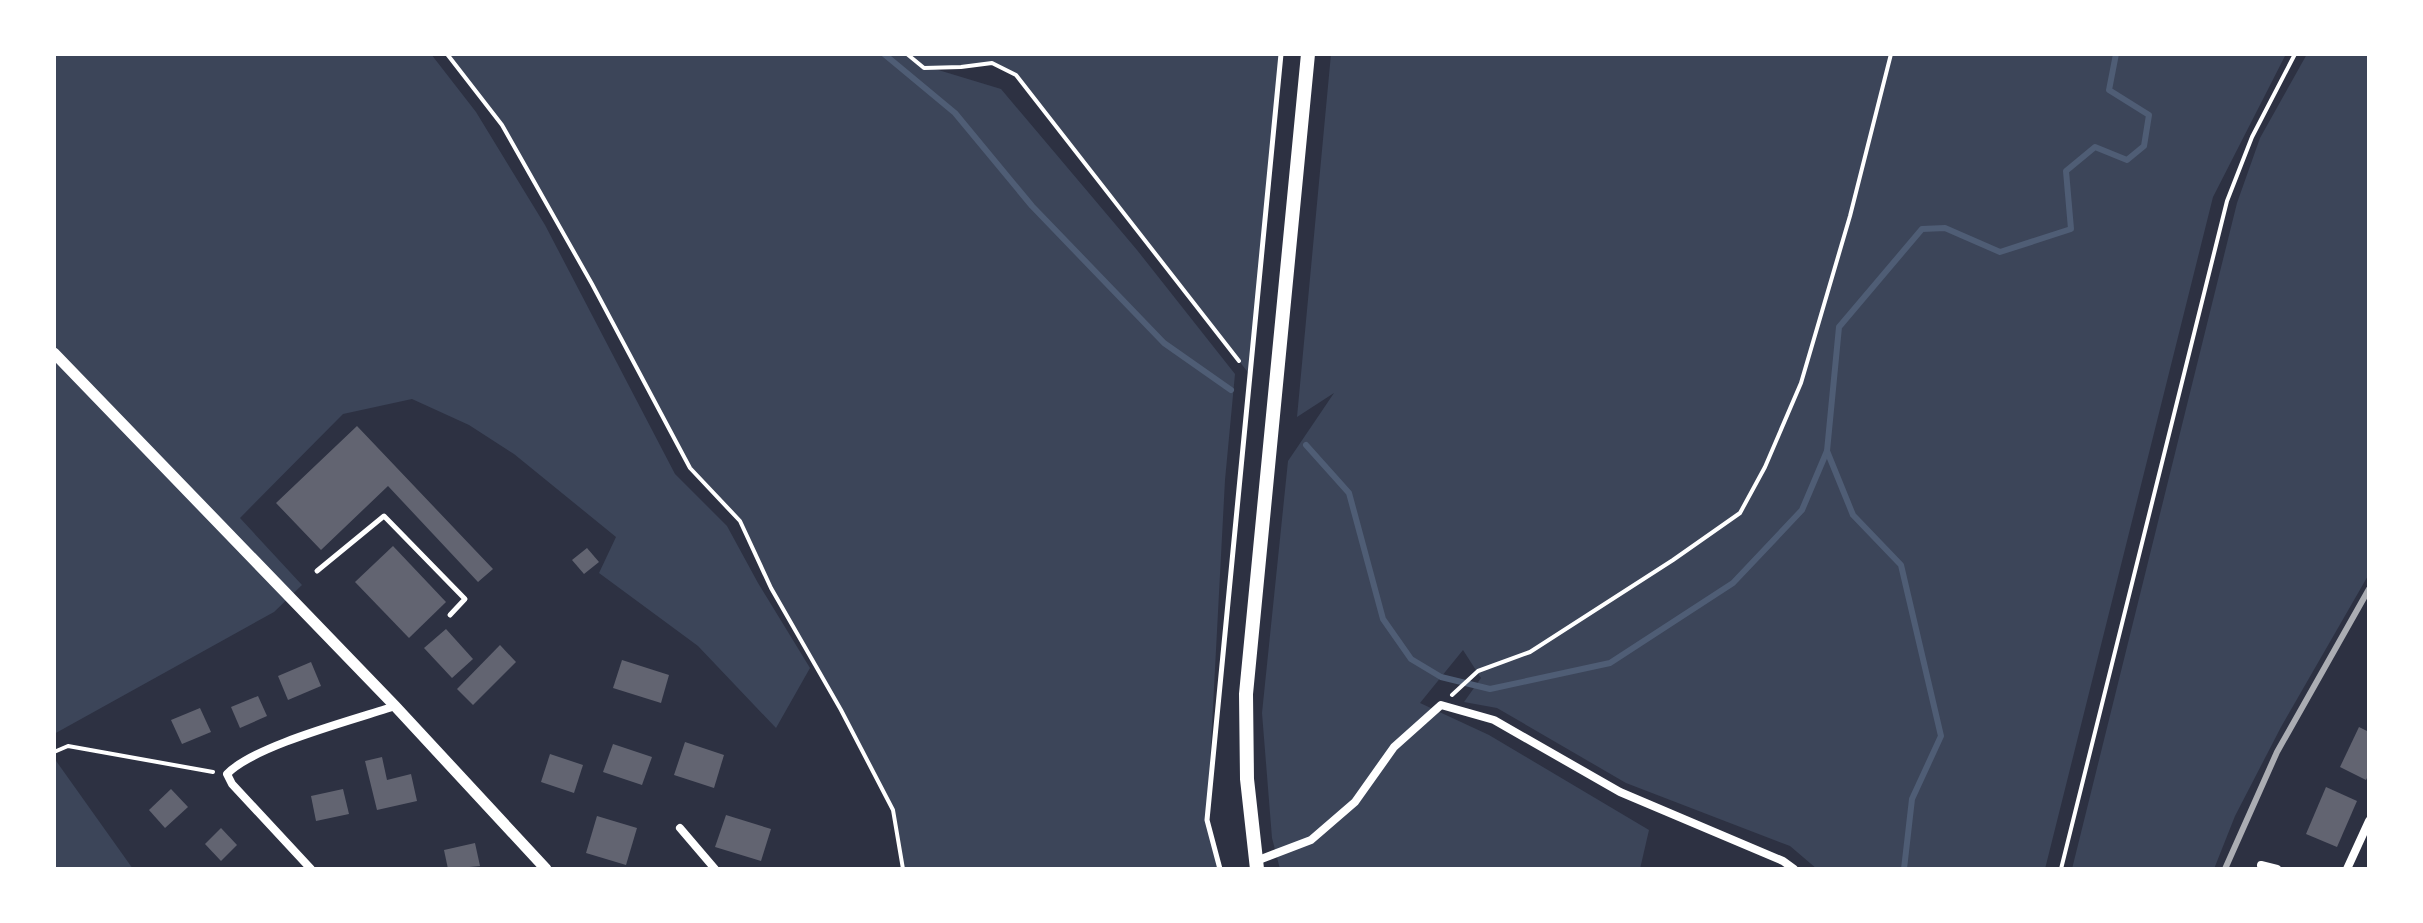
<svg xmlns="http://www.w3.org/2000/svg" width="2423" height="923" font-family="'Sofia Sans Condensed',sans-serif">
  <rect width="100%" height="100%" fill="#2d3142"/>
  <!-- green -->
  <g fill="#3c4559">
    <polygon points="54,54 431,54 476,112 545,225 675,474 727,526 758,583 810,668 776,728 698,646 599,573 616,537 514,454 469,425 412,399 343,414 240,518 302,585 274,612 54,734"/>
    <polygon points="447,54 902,54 909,57 907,54 1281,54 1250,375 1016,75 992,63 935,69 1001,89 1137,250 1235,374 1225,480 1207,820 1220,869 903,869 893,810 841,710 771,588 740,521 690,468 592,284 502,125"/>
    <polygon points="1331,54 2286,54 2213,197 2045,869 1817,869 1790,846 1626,783 1497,708 1464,702 1481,678 1463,650 1420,703 1489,735 1649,830 1640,869 1280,869 1272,838 1262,713 1288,461 1334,393 1297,417"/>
    <polygon points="2307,54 2369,54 2369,574 2281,727 2235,816 2214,869 2072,869 2237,203 2260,138"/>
    <polygon points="54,758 133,869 54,869"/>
  </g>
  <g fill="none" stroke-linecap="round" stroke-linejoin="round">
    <!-- stream -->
    <g stroke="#4f5d75" stroke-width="6">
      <polyline points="884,54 955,113 1032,206 1164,343 1231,390"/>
      <polyline points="1306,445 1349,493 1383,619 1411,659 1441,677 1490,689 1610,663 1733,583 1802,510 1827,451"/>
      <polyline points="1904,869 1912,799 1941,736 1901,565 1853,515 1827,451 1839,327 1922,229 1945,228 2000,252 2071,229 2066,171 2095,147 2127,160 2144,146 2149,115 2109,90 2116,54"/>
    </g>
  </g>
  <!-- building -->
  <g fill="#626471">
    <polygon points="357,426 493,569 478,582 388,486 321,550 276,503"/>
    <polygon points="393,546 446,602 409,638 355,582"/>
    <polygon points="587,548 599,562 584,574 572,560"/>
    <polygon points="446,629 473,659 452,678 424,648"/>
    <polygon points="500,645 516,662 473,705 457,689"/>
    <polygon points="622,660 669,675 661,703 613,688"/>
    <polygon points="311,662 321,686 288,700 278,676"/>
    <polygon points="258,696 267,716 240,728 231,707"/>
    <polygon points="200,708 211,732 182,744 171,720"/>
    <polygon points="2359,727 2369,732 2369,774 2366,780 2340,767"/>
    <polygon points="685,742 724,755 714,788 674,775"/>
    <polygon points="613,744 652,757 642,785 603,772"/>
    <polygon points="550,754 583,765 574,793 541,782"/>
    <polygon points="382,757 387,780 411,774 417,801 377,810 365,761"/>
    <polygon points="2326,787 2357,801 2337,847 2306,834"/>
    <polygon points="171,789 188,807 165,828 149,810"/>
    <polygon points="343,789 349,814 316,821 311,796"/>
    <polygon points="726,815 771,829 761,861 715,847"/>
    <polygon points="597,816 637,828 626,865 586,853"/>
    <polygon points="221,828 237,845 221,861 205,844"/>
    <polygon points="475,843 480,866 448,869 444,850"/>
  </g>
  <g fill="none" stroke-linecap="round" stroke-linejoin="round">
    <!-- path -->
    <g stroke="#fff" stroke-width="4">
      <polyline points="447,54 502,125 592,284 690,468 740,521 771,588 841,710 893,810 903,869"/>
      <polyline points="907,54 924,68 961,67 992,63 1016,75 1239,361"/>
      <polyline points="1452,695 1478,671 1530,652 1673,560 1740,513 1765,467 1801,383 1850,216 1891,54"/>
      <polyline points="54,752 68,746 213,772"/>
      <polyline points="2061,869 2227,201 2252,137 2295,54"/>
    </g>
    <!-- service -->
    <g stroke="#fff" stroke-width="5">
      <polyline points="317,571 384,516 465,599 450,615"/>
      <polyline points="1220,869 1207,820 1281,54"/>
    </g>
    <!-- minor -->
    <g stroke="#fff" stroke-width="8">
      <polyline points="680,828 715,869"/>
      <polyline points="1256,861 1311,840 1355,802 1394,747 1441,705 1494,720 1620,792 1783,861 1794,869"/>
      <polyline points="2261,865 2277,869"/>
      <path d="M311,869l-79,-85 -5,-10c28,-29 127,-54 168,-68"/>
      <polyline points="2347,869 2369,821"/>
    </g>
    <!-- tertiary -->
    <polyline stroke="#fff" stroke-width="11" points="54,353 395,706 546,869"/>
    <!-- primary -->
    <polyline stroke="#fff" stroke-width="14" points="1257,869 1247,779 1246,694 1308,54"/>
    <!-- rail -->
    <polyline stroke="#abadb3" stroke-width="6" points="2225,869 2277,752 2369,589"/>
  </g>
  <!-- border -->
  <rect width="2423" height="923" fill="none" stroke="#ffffff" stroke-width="112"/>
</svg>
